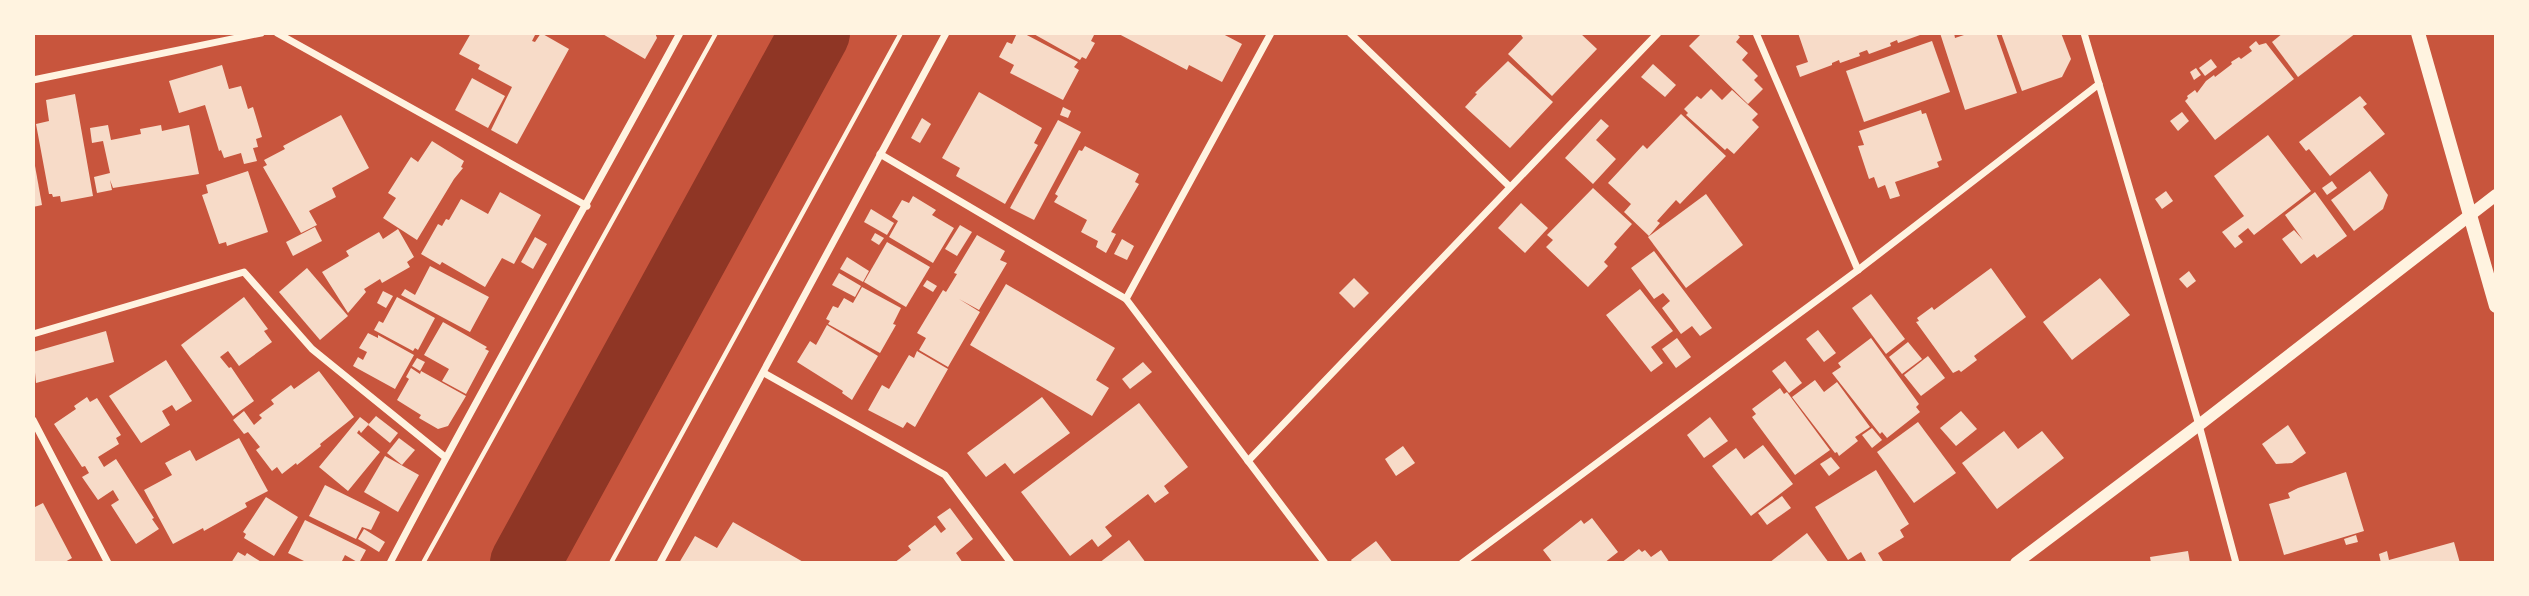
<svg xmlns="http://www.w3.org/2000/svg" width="2529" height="596" font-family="'Roboto Serif',serif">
  <rect width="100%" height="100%" fill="#c8553d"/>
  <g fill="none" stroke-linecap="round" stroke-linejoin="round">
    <!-- river -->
    <polyline stroke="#8f3625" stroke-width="70" points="525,563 815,33"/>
  </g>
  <!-- building -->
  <g fill="#f7dbc8">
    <polygon points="471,33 536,33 532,41 535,42 541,33 569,49 517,144 491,130 512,87 478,69 480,65 459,54"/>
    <polygon points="601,33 655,33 657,38 645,59"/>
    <polygon points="1017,33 1023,33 1078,62 1074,67 1079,70 1063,100 1010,73 1014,65 999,57 1007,42 1012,44"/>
    <polygon points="1032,33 1095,33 1091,41 1095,43 1086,59 1082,57 1080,60"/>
    <polygon points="1117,33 1221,33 1242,44 1222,82 1189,65 1187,70"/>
    <polygon points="1523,33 1580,33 1597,49 1552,96 1508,54 1523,38 1521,35"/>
    <polygon points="1702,33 1736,33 1740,37 1736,42 1748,53 1742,60 1758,76 1754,80 1763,89 1748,104 1689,46"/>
    <polygon points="1798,33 1919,33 1920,35 1898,43 1897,40 1890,43 1891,46 1869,54 1867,50 1859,53 1860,56 1840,63 1839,60 1832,63 1832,65 1800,77 1796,66 1808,62"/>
    <polygon points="1940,33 1954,33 1955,38 1970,33 1996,33 2017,93 1965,110"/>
    <polygon points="2001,33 2061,33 2071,59 2062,77 2022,91"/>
    <polygon points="2283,33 2356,33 2298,77 2272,42"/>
    <polygon points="1932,41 1950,92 1864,122 1846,71"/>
    <polygon points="2256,41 2259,45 2266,43 2294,79 2215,140 2185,101 2188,98 2187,96 2195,90 2197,93 2206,81 2214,75 2215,77 2232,64 2231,62 2239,57 2241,59 2252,51 2249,47"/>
    <polygon points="2211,59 2217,67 2205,76 2199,68"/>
    <polygon points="1508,61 1553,102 1510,148 1465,107 1477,94 1475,93"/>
    <polygon points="1653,64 1676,85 1665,97 1641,77"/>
    <polygon points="222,65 229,89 241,86 248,109 253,107 262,137 256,139 258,147 253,148 257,161 244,164 241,153 224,158 221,150 219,151 205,105 179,113 169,81"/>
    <polygon points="2196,68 2201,75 2194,80 2190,72"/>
    <polygon points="472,78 505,96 488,128 455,110"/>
    <polygon points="1711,89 1722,100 1732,90 1758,114 1752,120 1759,127 1734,154 1727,148 1725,150 1686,115 1688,113 1684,109 1697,96 1701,99"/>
    <polygon points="979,92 1042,128 1034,143 1038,145 1005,204 956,176 960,168 942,158"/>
    <polygon points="75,94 93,196 61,202 60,196 53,197 52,194 49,194 36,124 49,121 46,100"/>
    <polygon points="2360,96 2367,104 2363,107 2385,134 2330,176 2309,149 2306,151 2299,142"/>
    <polygon points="1063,107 1071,111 1068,118 1060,115"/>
    <polygon points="1921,110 1922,114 1926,113 1942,160 1937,162 1939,167 1895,182 1900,196 1890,199 1885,185 1878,188 1874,177 1869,179 1858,146 1864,145 1859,131"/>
    <polygon points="2182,112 2189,121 2178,131 2170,121"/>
    <polygon points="1681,114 1726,156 1680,204 1676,200 1657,221 1660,223 1649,236 1624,212 1631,204 1608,183 1643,145 1647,149"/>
    <polygon points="341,115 369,168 332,188 336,197 309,211 317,225 301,233 263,167 267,165 264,160 285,149 283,146"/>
    <polygon points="922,118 931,124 920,143 911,138"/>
    <polygon points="1601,119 1609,126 1596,140 1616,159 1593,184 1565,158"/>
    <polygon points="1058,120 1081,132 1034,220 1010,208"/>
    <polygon points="108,125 111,140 141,134 140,129 161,125 162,131 189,125 199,174 113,188 110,180 112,190 97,193 94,177 110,173 103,141 92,143 90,128"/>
    <polygon points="2268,135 2311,191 2254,235 2248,228 2238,236 2243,242 2235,248 2222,232 2244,216 2214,176"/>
    <polygon points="432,141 464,161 461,167 463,168 454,179 417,240 383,218 396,198 388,193 411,157 418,162"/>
    <polygon points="1085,146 1139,174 1135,182 1139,184 1111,232 1116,234 1106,253 1096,247 1098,241 1081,232 1087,220 1054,202 1058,196 1055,194 1079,150 1082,151"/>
    <polygon points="35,166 42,205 33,207 33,167"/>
    <polygon points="248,171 268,232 227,246 226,242 219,244 202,195 208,193 206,185"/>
    <polygon points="2370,171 2388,195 2383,209 2354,231 2331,200"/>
    <polygon points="2332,181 2337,188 2327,195 2322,188"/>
    <polygon points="1593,188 1632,224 1614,244 1617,247 1604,262 1608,266 1588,287 1546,247 1553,240 1547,235"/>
    <polygon points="2166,191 2173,201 2162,209 2155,199"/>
    <polygon points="500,192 541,215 514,264 502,258 485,287 442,262 440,265 421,254 438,224 442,226 446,219 449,220 461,199 488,214"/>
    <polygon points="2315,192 2347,236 2317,258 2314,254 2301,264 2282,239 2294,230 2303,240 2285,215"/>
    <polygon points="1706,194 1743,245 1686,288 1648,237"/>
    <polygon points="913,196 936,210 932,215 954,228 933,263 889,237 898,221 892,217 902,200 909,203"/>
    <polygon points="1521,203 1548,228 1525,253 1498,228"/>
    <polygon points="871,209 894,223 887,235 864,222"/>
    <polygon points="960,225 972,232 957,256 945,249"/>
    <polygon points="315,227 322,241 293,256 286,242"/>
    <polygon points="398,229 414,257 407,262 410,267 382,283 380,279 364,289 366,292 348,313 322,272 349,256 346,251 379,232 383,239"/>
    <polygon points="875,233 884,238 879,245 871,240"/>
    <polygon points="977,235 1005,251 1000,260 1007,263 979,310 959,299 980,312 948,367 919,350 926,338 917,333 943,290 946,292 957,274 954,273"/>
    <polygon points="535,237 547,244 533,269 521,262"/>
    <polygon points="1122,239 1134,246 1127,260 1114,254"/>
    <polygon points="887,242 930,267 906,307 864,282"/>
    <polygon points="1654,251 1712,328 1700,336 1692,326 1681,334 1662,308 1670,301 1663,293 1654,299 1631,268"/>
    <polygon points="847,257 869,271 863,282 840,269"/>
    <polygon points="430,266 489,297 470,332 401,295 405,289 415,295"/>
    <polygon points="307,268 348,316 320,340 279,292"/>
    <polygon points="1991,268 2026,317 1974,356 1977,360 1961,372 1959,370 1953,373 1916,322 1919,321 1917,318 1932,307 1934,310"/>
    <polygon points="2189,271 2196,281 2187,288 2179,279"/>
    <polygon points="839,273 861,286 855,297 832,285"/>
    <polygon points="1354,278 1369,293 1354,308 1339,293"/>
    <polygon points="2100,278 2130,315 2072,360 2043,322"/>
    <polygon points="927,280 937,286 933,292 923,286"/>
    <polygon points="1006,284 1115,348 1096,380 1109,388 1092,416 970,345"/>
    <polygon points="862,287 901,308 893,324 896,325 880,353 828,324 830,321 826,319 833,306 838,308 844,298 853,303"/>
    <polygon points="1640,289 1673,331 1651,347 1663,363 1651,372 1606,315"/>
    <polygon points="383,291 393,296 386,308 377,303"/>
    <polygon points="1871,294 1905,339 1886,354 1852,308"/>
    <polygon points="244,297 268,329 264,331 272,342 239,366 228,351 220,357 229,368 231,367 254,401 233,416 181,345"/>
    <polygon points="397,297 435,318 418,350 415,348 413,351 374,330 379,321 383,323"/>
    <polygon points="443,322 487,347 485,349 489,351 466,394 442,381 449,369 424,355"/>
    <polygon points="827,325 878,356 852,400 842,393 843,391 797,362 810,341 816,345"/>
    <polygon points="1818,330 1836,353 1824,362 1806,339"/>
    <polygon points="106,331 114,362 36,383 33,352"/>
    <polygon points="368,333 378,338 378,335 414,355 395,389 353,366 358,357 363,360 367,352 359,348"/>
    <polygon points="1677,338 1691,357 1676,368 1662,349"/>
    <polygon points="1871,338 1919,404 1916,407 1920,412 1887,438 1882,432 1880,434 1832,373 1841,367 1838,363"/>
    <polygon points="1908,342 1922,359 1902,374 1889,357"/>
    <polygon points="917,351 948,369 915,427 907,422 903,428 868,410 882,385 889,389 909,355 914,358"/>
    <polygon points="1928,356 1945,378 1921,396 1904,375"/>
    <polygon points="417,358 425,362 420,371 412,366"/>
    <polygon points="166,360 192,401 176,411 172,405 162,411 170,425 141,443 109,396"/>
    <polygon points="1785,361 1802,383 1789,393 1772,371"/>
    <polygon points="1143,362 1152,372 1130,389 1122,379"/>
    <polygon points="411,368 420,374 421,371 466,396 448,426 438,429 419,418 421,415 397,400 409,379 406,377"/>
    <polygon points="319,371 354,417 320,444 321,446 297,465 296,463 282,474 277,467 272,471 256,450 260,447 248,432 244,434 233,420 244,411 254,425 262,418 259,415 274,404 271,400 291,385 294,389"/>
    <polygon points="1815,380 1824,392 1837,382 1870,427 1855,437 1858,441 1839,456 1837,452 1835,453 1792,397"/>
    <polygon points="1780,388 1784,394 1787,392 1830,450 1795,475 1752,417 1756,414 1752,409"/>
    <polygon points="87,397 90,402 97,398 121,435 116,438 119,444 98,457 104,467 116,459 154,518 152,519 159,529 136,544 111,505 119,500 113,490 98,500 82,477 89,473 85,466 82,467 54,424 76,409 74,406"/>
    <polygon points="1042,397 1070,433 1014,474 1005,463 986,477 967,453"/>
    <polygon points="1139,403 1188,467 1164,486 1169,493 1155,503 1148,494 1105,527 1112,536 1098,547 1092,539 1070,556 1021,492"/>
    <polygon points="1961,411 1977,429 1956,446 1940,428"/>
    <polygon points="376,416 398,433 390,443 368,425"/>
    <polygon points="360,417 369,424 361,433 359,430 357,433 380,452 348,491 319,467"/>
    <polygon points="1710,417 1728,441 1704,458 1687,435"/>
    <polygon points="1918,422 1956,473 1914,503 1877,452"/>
    <polygon points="2288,425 2306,453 2292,463 2276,464 2262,444"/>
    <polygon points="1872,428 1882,440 1872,448 1862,435"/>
    <polygon points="2004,431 2018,449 2042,431 2064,458 1997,509 1962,463"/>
    <polygon points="239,438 268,491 245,503 247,507 204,531 203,528 173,544 144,490 172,475 165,463 190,450 196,461"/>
    <polygon points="399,438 415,450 402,465 387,453"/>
    <polygon points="1763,445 1793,484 1751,516 1712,466 1736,448 1744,459"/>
    <polygon points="1403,446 1415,463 1396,476 1385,459"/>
    <polygon points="385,456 419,475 398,512 364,492"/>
    <polygon points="1831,457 1840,468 1829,476 1820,464"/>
    <polygon points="1876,470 1909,524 1900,530 1904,537 1878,553 1884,563 1867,563 1861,552 1848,560 1815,507"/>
    <polygon points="2346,472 2364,531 2284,555 2269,504 2290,498 2288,493 2298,488"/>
    <polygon points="325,485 380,512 371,530 362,527 356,539 309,516"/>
    <polygon points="1782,496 1791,508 1767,525 1758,513"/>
    <polygon points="266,497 298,517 274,556 244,538 246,534 243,532"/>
    <polygon points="43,503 72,558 63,563 33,563 33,508"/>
    <polygon points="950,508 973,539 956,553 963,563 894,563 911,550 908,546 935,525 941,533 946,529 937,517"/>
    <polygon points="1592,518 1618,552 1604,563 1553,563 1543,550 1581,520 1584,524"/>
    <polygon points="305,520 366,550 359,563 345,555 341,563 308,563 288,553"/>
    <polygon points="733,522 805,563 679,563 695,536 717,548"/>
    <polygon points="364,529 385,542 379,552 358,539"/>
    <polygon points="1807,533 1829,563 1769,563"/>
    <polygon points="2356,535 2358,542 2346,545 2344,539"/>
    <polygon points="1129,540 1146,563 1099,563"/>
    <polygon points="1376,541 1393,563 1353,563 1351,560"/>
    <polygon points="2454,542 2460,563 2381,563 2379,554 2387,551 2389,560"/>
    <polygon points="1639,549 1642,552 1645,550 1651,557 1661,550 1670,563 1621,563"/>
    <polygon points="2188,551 2190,563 2151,563 2150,557"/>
    <polygon points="238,552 245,556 247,553 263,563 231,563"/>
  </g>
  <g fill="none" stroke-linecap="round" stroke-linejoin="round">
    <!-- path -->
    <g stroke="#fff3e0" stroke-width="4.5">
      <polyline points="423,563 716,33"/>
      <polyline points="611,563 901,33"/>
    </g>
    <!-- minor -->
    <g stroke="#fff3e0" stroke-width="7">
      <polyline points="277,33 587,206"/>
      <polyline points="1350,33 1509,186"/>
      <polyline points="1756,33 1858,270"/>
      <polyline points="2084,33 2199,425 2236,563"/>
      <polyline points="33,80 261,33"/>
      <polyline points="880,154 1126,299 1325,563"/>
      <polyline points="1126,299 1271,33"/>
      <polyline points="33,334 244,272 312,349 445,457"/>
      <polyline points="764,373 945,475 1011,563"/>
      <polyline points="33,420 108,563"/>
      <polyline points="1248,461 1658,33"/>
      <path d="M390,563c93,-178 194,-353 290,-530"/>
      <polyline points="660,563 946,33"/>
      <polyline points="1462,563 1858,270 2099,84"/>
    </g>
    <!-- tertiary -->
    <polyline stroke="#fff3e0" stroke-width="12" points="2016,563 2199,425 2496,195"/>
    <!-- secondary -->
    <polyline stroke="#fff3e0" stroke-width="14" points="2418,33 2496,306"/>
  </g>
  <!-- border -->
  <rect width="2529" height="596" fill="none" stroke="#fff3e0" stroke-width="70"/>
</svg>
